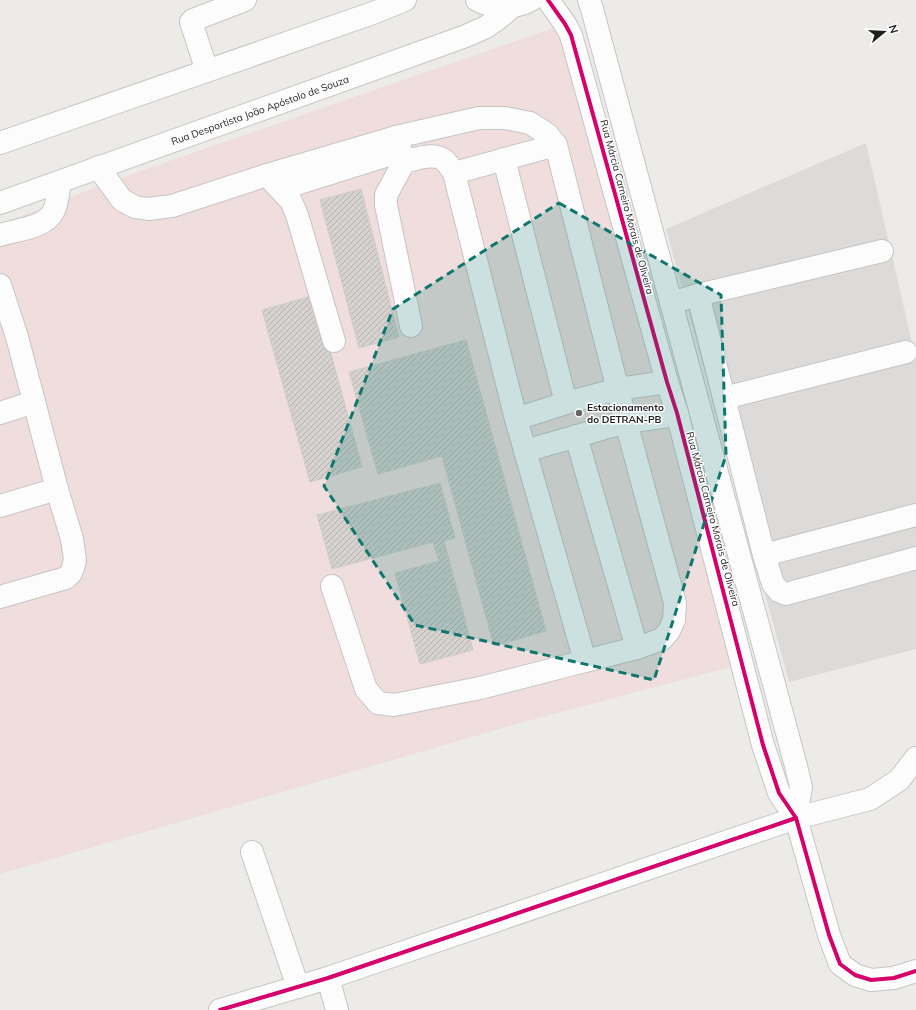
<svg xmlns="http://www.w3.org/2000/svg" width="916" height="1010" font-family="Mulish,sans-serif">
  <defs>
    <pattern id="building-hatch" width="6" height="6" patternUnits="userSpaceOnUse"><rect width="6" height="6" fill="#d4d1cf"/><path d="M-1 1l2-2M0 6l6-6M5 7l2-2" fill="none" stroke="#b6b3b1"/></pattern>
  </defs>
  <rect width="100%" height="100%" fill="#edebe8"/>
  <!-- residential -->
  <polygon fill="#dcdbd9" points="866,143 916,360 916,649 789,682 666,229"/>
  <!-- commercial -->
  <polygon fill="#efdedd" points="562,25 731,667 527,721 0,874 0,224 115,180"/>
  <!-- building -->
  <g fill="url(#building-hatch)" stroke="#d0cdc9">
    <polygon points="361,189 399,337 359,348 320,200"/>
    <polygon points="315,295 362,467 310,482 262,310"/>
    <polygon points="466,340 546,631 494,646 442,456 378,474 349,372"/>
    <polygon points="440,483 455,538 444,541 473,650 420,664 395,573 439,561 433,542 332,569 317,515"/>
  </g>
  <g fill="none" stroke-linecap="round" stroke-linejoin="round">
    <!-- minor casing -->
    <g stroke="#c6c5c4" stroke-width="24">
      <g id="minor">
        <path d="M477,0c16,9 38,9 54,0"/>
        <polyline points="548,0 565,24 571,35 667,382 677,413 763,745 779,793 796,818 829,935 840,964 855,975 871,980 894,978 916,971"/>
        <polyline points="589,0 592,9 796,766 801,787 796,818"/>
        <polyline points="207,71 191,22 193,20 245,0"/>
        <polyline points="396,137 404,162 386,195 386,205 411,326"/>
        <polyline points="0,143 373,13 405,0"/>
        <polygon points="556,145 626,422 675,603 674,620 669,631 662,639 637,648 585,661 516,419 454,173"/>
        <polyline points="504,159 566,403"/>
        <path d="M404,162c12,-3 29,-10 40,-2 4,3 7,9 10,13"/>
        <polyline points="98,167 122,200 135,207 148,209 172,206 267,175 396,137 479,118 505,118 530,123 547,134 556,145"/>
        <polyline points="267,175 291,201 297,215 334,341"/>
        <polyline points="280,189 401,151"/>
        <path id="s1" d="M0,203l466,-167 20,-9 13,-9 14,-12"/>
        <path d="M0,235c15,-5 45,-7 53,-23 5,-9 5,-21 7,-30"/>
        <polyline points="0,285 17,337 57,489 72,539 75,560 73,568 71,573 66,578 0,597"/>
        <polyline points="698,295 882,251"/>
        <polyline points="671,303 698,295 724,398 764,555 773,584 779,591 786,594 916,558"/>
        <polyline points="724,398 906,352"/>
        <polyline points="0,413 34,402"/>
        <polyline points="516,419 566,403 618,389 667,382"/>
        <polyline points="576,436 637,648"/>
        <polyline points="525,451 626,422 662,417 677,413"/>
        <polyline points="0,506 57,489"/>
        <polyline points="764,555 916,515"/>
        <polyline points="332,586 366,689 378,703 394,705 480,688 585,661"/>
        <polyline points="252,852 298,987"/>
        <polyline points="328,978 337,1010"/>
        <polyline points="220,1010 328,978 796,818 870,799 899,780 916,758"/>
      </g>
    </g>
    <!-- minor -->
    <use href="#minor" stroke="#fcfcfc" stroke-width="22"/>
    <!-- cycleway casing -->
    <g stroke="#fff" stroke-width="6">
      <g id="cycleway">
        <polyline points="548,0 565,24 571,35 667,382 677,413 763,745 779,793 796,818 829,935 840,964 855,975 871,980 894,978 916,971"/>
        <polyline points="220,1010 328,978 796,818"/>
      </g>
    </g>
    <!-- cycleway -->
    <use href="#cycleway" stroke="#d6006c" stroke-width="4"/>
  </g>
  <!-- marked area -->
  <path fill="#0f766e" fill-opacity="0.2" stroke="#0f766e" stroke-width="3" stroke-dasharray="8 5" stroke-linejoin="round" d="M559,203l162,92 5,160 -72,225 -239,-55 -91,-139 69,-177z"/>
  <!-- markers -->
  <circle fill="#676665" stroke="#fff" stroke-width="1.5" cx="579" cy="413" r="4"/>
  <g text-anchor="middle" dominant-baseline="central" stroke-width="3" stroke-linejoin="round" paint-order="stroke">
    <!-- street labels -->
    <g font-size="10" fill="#1f1f1f" stroke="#fff">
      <text stroke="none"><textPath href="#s1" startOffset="276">Rua Desportista João Apóstolo de Souza</textPath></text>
      <text transform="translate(627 207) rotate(75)">Rua Márcia Carneiro Morais de Oliveira</text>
      <text transform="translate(713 519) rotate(75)">Rua Márcia Carneiro Morais de Oliveira</text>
    </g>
    <!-- poi labels -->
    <g font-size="10" font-weight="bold" fill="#1f1f1f" stroke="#fff" text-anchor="start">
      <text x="587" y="407">Estacionamento<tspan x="587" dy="12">do DETRAN-PB</tspan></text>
    </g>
  </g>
  <!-- north arrow -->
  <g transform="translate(884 32) rotate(72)" stroke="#ffffff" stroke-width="3" paint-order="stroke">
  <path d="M0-3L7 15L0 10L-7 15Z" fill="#1f1f1f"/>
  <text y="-6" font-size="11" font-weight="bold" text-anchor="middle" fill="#1f1f1f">N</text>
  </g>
</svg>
